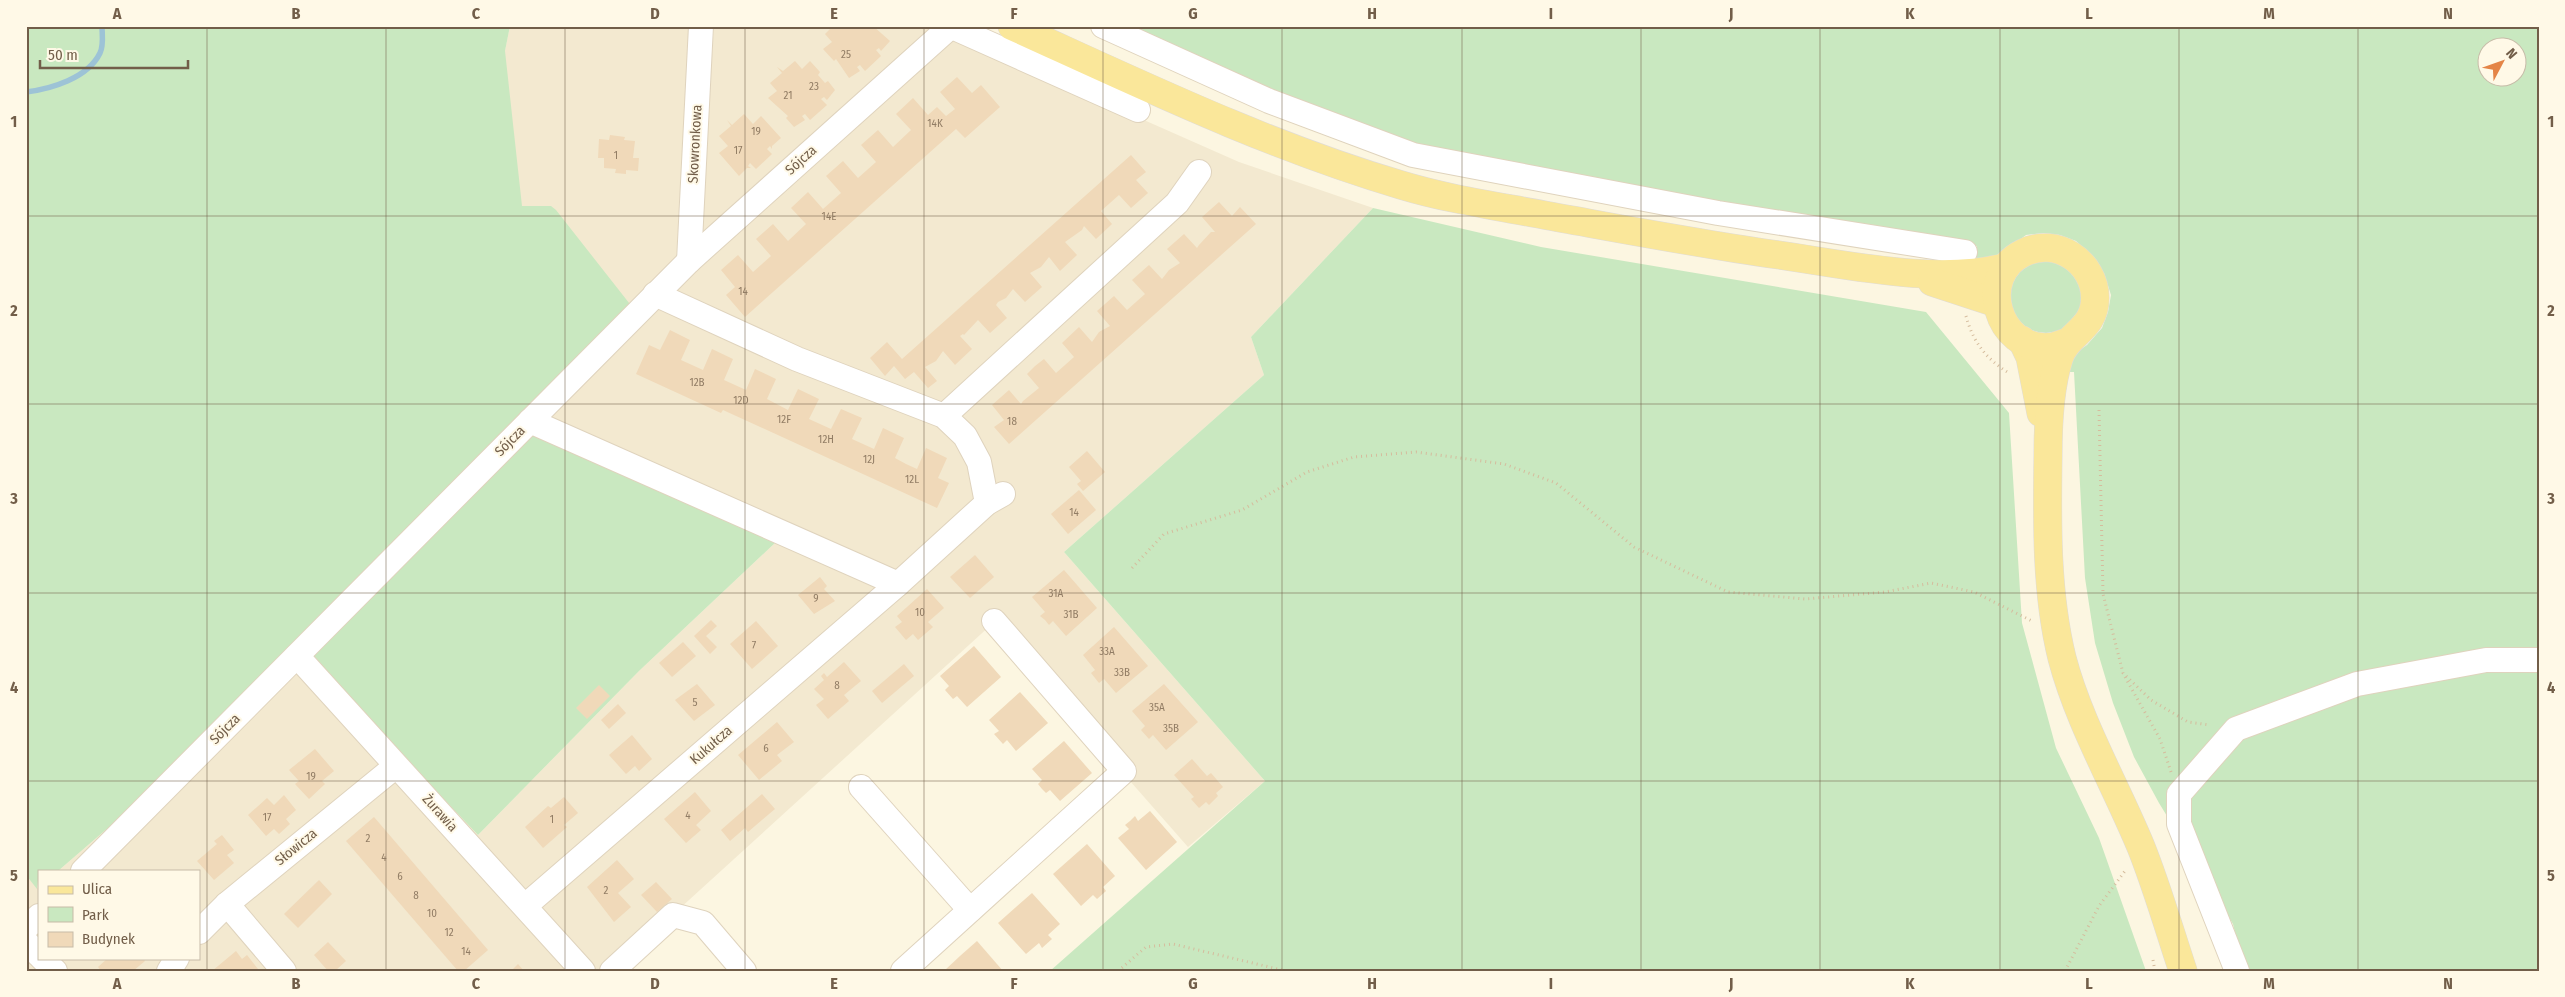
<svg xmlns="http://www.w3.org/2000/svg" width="2565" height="997" font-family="'Fira Sans Condensed',sans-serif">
  <rect width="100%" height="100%" fill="#fcf6e1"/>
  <!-- residential -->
  <polygon fill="#f3e9d0" points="510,26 689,26 676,266 699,244 714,26 931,26 1239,162 1373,208 1251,337 1264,375 1064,552 1265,781 1188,847 992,624 611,971 26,971 26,875 37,888 39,887 39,958 199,958 199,871 58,871 138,802 295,643 478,835 639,671 793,526 529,408 410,259 505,51"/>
  <!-- green -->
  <g fill="#c9e8c0" fill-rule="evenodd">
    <polygon points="26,26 510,26 505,51 522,206 551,206 556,210 633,308 529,408 793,526 639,671 478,835 295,643 138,802 58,871 39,871 37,889 26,875"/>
    <path d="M1121,26h1418v945h-295l-11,-47 -74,-121 -25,-46 -21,-54 -18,-60 -10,-65 -11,-206h-7l6,-17 14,-10 15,-17 6,-16 3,-17 -7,-22 -11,-16 -17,-16 -16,-6 -16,-2 -18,2 -28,21 -22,7 1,-17 -35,-7 -240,-36 -287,-56 -89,-33zM2488,48h30v30h-30z"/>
    <polygon points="1373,208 1541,247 1926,312 2009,413 2022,623 2056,748 2099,838 2146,971 1050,971 1265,781 1064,552 1264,375 1251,337"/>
    <circle cx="2046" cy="297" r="36"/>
  </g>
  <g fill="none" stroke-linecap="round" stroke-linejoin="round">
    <!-- stream -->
    <path stroke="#9dc3d6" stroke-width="5.5" d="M26,92c25,-3 62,-14 74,-39 4,-8 2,-18 2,-27"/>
  </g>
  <!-- building -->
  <g fill="#f0d9b9">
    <polygon points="833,26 873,26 890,41 881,51 879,48 876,50 881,56 865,71 860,65 857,67 860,71 849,78 836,59 834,61 823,49 832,42 825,34"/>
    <polygon points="795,61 802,69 810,61 820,72 818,75 825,83 828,81 835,90 827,100 824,97 821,99 827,105 810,120 805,114 802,116 805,120 794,127 786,118 788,116 768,98 777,91 770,83 782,73 777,67 783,71"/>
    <polygon points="957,77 972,93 981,85 1000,107 965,138 956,129 745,317 726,295 735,287 721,270 738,255 753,272 771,256 756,239 773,224 788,241 806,224 791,208 808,192 823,209 841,193 826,176 843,161 858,178 876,162 861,145 878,130 893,147 911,130 896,114 913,98 928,115 937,107 946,116 955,109 940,92"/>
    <polygon points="744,114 753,124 761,116 781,138 772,146 772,149 770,146 767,149 772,154 756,169 750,163 748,166 751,168 747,168 739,176 719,153 728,146 719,136 731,126 727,120 732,125"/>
    <polygon points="610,135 625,137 624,140 635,141 633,158 639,158 638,171 626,170 626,174 615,173 616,169 604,168 604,158 598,158 599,139 609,140"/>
    <polygon points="1131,155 1146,172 1136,180 1148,193 1131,208 1119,195 1101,211 1112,224 1096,239 1084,226 1082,230 1065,242 1077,255 1060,271 1049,257 1041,267 1030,273 1042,287 1025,302 1013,289 1006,298 998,302 996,305 1007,318 990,333 978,320 964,335 963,334 960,336 972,349 955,365 943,351 936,361 925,367 937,381 928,388 914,372 905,379 894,366 885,376 870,358 887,342 902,359"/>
    <polygon points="1219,202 1232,216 1240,207 1256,224 1009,444 994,427 1004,420 992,405 1009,390 1021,404 1023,401 1039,388 1027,374 1035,366 1044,359 1056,373 1074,357 1062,343 1079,327 1092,342 1099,332 1110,326 1097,311 1114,296 1127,310 1145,294 1132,280 1149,265 1162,279 1169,270 1180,263 1167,249 1184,234 1197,248 1199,245 1211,232 1215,232 1202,217"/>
    <polygon points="670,330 690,340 681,360 703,370 712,349 733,359 724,380 746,390 755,369 776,379 767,399 788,410 798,389 819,399 809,419 831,429 841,409 862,418 852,439 874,449 883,428 904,438 895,458 906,464 917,469 926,448 947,458 938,478 949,483 937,508 723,410 721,413 636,374 649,345 660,350"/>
    <polygon points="1087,451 1105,472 1083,491 1077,484 1081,481 1069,467"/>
    <polygon points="1079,490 1096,510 1068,534 1051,514"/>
    <polygon points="975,555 994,577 970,598 950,577"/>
    <polygon points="1064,570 1097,608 1066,636 1053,621 1049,625 1045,620 1040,616 1045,612 1032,597"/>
    <polygon points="820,577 827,586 824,589 835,601 814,614 798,595"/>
    <polygon points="927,589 944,608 928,622 933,627 918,640 913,634 906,640 895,627 902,622 897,616"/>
    <polygon points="711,620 717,626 706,636 717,647 710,654 694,636"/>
    <polygon points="756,621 778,646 752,669 730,644"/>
    <polygon points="1114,627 1148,666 1116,693 1104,679 1099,683 1091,673 1095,670 1083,655"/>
    <polygon points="683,642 696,656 672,677 659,663"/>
    <polygon points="974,646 1001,677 967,707 957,696 953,699 945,690 949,686 940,676"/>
    <polygon points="844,662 861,681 844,695 849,701 828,719 816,705 824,699 814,689 824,680 821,676 824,673 827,677"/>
    <polygon points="904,664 914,676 882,703 872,691"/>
    <polygon points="697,684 715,705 694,721 675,700"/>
    <polygon points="1164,684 1198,722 1166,750 1153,735 1149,739 1141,730 1145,726 1132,711"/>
    <polygon points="599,685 610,696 587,719 576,708"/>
    <polygon points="1020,692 1048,723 1016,751 1007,740 1003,744 994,734 999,731 989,720"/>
    <polygon points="618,704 626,713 609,729 601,720"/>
    <polygon points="777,722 794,742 777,755 782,761 759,780 738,755"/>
    <polygon points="632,735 652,759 639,771 635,766 626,774 609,755"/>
    <polygon points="1064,741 1092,773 1060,801 1050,790 1046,793 1042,789 1038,784 1042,780 1032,769"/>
    <polygon points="315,749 334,771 322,781 325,784 309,799 295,784 299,781 289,770"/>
    <polygon points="1192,759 1207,776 1211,773 1223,787 1216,793 1218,796 1209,805 1206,802 1199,808 1191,799 1194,797 1174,775"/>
    <polygon points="695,792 711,811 696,825 701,830 686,843 664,819"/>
    <polygon points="762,794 775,809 748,832 745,828 730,841 721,830"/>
    <polygon points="284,795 296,810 286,819 290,824 279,834 274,829 266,836 248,815 267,798 274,805"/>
    <polygon points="564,797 578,813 564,825 567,827 543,848 525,827 548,806 551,808"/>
    <polygon points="1150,811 1177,842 1146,870 1118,838 1129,829 1125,825 1130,821 1135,816 1138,821"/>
    <polygon points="374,817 488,950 464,971 458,971 346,841"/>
    <polygon points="222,835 234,850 227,855 234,863 214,880 197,861 217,844 214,841"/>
    <polygon points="1087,844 1115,876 1103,887 1106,891 1097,899 1093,895 1081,906 1053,874"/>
    <polygon points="617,860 634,879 618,893 631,907 614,922 587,887"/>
    <polygon points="319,880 332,894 298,928 284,914"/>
    <polygon points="656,882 672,899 657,912 641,895"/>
    <polygon points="1032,893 1060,924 1048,935 1052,939 1042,948 1039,943 1026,954 998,923"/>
    <polygon points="977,941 1003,971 944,971 960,956"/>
    <polygon points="328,942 346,961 335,971 328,971 314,955"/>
    <polygon points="236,951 242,959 247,955 258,969 212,971"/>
    <polygon points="108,958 143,958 145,961 133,971 101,971 98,967"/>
    <polygon points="518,964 524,971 511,971"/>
  </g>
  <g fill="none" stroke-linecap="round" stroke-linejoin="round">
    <!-- minor casing -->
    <g stroke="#dfd3bd" stroke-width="26">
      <g id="minor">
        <polyline points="950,26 1138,110"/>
        <polyline points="1103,26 1269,101 1413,155 1718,213 1965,252"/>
        <polyline points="689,261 701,26"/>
        <polyline points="655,294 797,359 944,416 965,436 979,462 987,503"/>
        <polyline points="944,416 1177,203 1199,172"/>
        <polyline points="530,421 898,584"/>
        <polyline points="297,656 583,971"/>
        <polyline points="861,787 970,910"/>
        <polyline points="83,871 689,261 950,27"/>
        <polyline points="227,904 284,971"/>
        <polyline points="525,906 898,584 987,503 1003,494"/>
        <polyline points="26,928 39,916"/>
        <polyline points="199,932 227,904 396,766"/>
        <polyline points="26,942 39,955"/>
        <polyline points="42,958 55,971"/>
        <polyline points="169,971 177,958"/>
        <polyline points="612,971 673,915 703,923 744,971"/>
        <polyline points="903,971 1124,771 994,621"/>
        <polyline points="2237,971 2179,824 2179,794 2236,729 2357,684 2486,660 2539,660"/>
      </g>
    </g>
    <!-- major casing -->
    <g stroke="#e0dcd7" stroke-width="29">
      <g id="major">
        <path d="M1012,26c128,58 254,119 389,159 46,14 95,21 143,30 78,14 156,29 235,40 70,10 158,30 227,12"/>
        <polyline points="1932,282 1996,303"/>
        <polyline points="2022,340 2030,357 2041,413"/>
        <path d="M2068,342c-6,1 -13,5 -19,5 -52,4 -73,-71 -26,-94 33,-17 72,9 72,45 0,32 -28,35 -36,60 -9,28 -11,68 -11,97 -1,67 -2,138 14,203 17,65 53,126 79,189 16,40 28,82 42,124"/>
      </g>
    </g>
    <!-- path -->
    <g stroke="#d5bc9d" stroke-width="3" stroke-dasharray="1 4" stroke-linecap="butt">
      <path d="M1966,316c7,26 20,43 43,57"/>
      <polyline points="2099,410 2103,594 2123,673 2151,700 2188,722 2210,725"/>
      <polyline points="1132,568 1164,534 1242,510 1307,472 1354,457 1416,452 1504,464 1556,483 1634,547 1728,592 1805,599 1885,592 1931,583 1974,592 2032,621"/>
      <polyline points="2125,677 2160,739 2171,772"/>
      <polyline points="2153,960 2155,971"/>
      <polyline points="1118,971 1146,947 1173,944 1286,971"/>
      <polyline points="2065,971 2099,906 2125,871"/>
    </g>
    <!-- minor -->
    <use href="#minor" stroke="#fff" stroke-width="24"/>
    <!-- major -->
    <use href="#major" stroke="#fae79a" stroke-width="28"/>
  </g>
  <!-- grid -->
  <path fill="none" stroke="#725e49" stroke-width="1" stroke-opacity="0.55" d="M207,26v945M386,26v945M565,26v945M745,26v945M924,26v945M1103,26v945M1282,26v945M1462,26v945M1641,26v945M1820,26v945M2000,26v945M2179,26v945M2358,26v945M26,216h2513M26,404h2513M26,593h2513M26,781h2513"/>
  <g text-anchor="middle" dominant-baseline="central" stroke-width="4" stroke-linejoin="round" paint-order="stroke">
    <!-- number labels -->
    <g font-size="11" fill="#927d65">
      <text x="846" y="54">25</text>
      <text x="814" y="86">23</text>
      <text x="788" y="95">21</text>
      <text x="935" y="123">14K</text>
      <text x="756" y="131">19</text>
      <text x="738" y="150">17</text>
      <text x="616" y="155">1</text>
      <text x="829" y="216">14E</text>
      <text x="743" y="291">14</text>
      <text x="697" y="382">12B</text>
      <text x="741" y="400">12D</text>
      <text x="784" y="419">12F</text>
      <text x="1012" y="421">18</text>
      <text x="826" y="439">12H</text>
      <text x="869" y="459">12J</text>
      <text x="912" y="479">12L</text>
      <text x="1074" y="512">14</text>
      <text x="1056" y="593">31A</text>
      <text x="816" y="598">9</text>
      <text x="920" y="612">10</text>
      <text x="1071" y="614">31B</text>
      <text x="754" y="645">7</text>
      <text x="1107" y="651">33A</text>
      <text x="1122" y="672">33B</text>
      <text x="837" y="685">8</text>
      <text x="695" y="702">5</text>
      <text x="1157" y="707">35A</text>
      <text x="1171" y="728">35B</text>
      <text x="766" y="748">6</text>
      <text x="311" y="776">19</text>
      <text x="688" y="815">4</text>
      <text x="267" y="817">17</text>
      <text x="552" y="819">1</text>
      <text x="368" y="838">2</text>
      <text x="384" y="857">4</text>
      <text x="400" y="876">6</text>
      <text x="606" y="890">2</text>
      <text x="416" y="895">8</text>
      <text x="432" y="913">10</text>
      <text x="449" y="932">12</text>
      <text x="466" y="951">14</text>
    </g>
    <!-- street labels -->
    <g font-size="14" fill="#725e49" stroke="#fff9e7">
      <text transform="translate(695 144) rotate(-87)">Skowronkowa</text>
      <text transform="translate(801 160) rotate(-42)">Sójcza</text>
      <text transform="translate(510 441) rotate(-45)">Sójcza</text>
      <text transform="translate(225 729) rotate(-45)">Sójcza</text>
      <text transform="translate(711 745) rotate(-41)">Kukułcza</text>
      <text transform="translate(440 813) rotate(48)">Żurawia</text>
      <text transform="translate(296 847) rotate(-39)">Słowicza</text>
    </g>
  </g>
  <!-- border -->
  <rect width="2565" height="997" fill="none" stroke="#fff9e7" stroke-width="55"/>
  <!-- legend -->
  <rect x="38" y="870" width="162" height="90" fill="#fff9e7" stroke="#c7bba8"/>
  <rect x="48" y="886" width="25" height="8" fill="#fae79a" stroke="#c7bba8"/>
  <text x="82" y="894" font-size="15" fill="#725e49">Ulica</text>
  <rect x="48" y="907" width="25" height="15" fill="#c9e8c0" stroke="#c7bba8"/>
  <text x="82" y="920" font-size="15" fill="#725e49">Park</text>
  <rect x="48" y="932" width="25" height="15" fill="#f0d9b9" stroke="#c7bba8"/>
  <text x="82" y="944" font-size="15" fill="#725e49">Budynek</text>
  <!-- north arrow -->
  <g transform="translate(2502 62) rotate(49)"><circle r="24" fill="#fff9e7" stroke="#c7bba8"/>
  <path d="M0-4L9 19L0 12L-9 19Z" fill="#e48547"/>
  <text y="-8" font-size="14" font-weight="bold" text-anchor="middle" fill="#725e49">N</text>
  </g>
  <!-- scale -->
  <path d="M40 60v8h148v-8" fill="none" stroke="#725e49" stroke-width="2.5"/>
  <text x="48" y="60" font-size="15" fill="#725e49" stroke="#fff9e7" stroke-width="4" paint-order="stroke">50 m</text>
  <rect x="28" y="28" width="2510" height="942" fill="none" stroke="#725e49" stroke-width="2"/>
  <g font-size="16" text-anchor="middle" font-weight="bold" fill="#725e49">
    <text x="117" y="19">A</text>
    <text x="296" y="19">B</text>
    <text x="476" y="19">C</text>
    <text x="655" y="19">D</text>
    <text x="834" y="19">E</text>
    <text x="1014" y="19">F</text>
    <text x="1193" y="19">G</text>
    <text x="1372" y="19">H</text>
    <text x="1551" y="19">I</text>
    <text x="1731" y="19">J</text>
    <text x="1910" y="19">K</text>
    <text x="2089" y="19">L</text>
    <text x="2269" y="19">M</text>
    <text x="2448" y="19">N</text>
    <text x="14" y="127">1</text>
    <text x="2551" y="127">1</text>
    <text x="14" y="316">2</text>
    <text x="2551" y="316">2</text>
    <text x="14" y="504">3</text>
    <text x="2551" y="504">3</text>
    <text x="14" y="693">4</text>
    <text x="2551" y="693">4</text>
    <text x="14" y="881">5</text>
    <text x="2551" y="881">5</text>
    <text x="117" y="989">A</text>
    <text x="296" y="989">B</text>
    <text x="476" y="989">C</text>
    <text x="655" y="989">D</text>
    <text x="834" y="989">E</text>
    <text x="1014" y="989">F</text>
    <text x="1193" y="989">G</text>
    <text x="1372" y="989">H</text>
    <text x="1551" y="989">I</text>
    <text x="1731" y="989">J</text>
    <text x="1910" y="989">K</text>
    <text x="2089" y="989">L</text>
    <text x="2269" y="989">M</text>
    <text x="2448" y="989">N</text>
  </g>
</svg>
